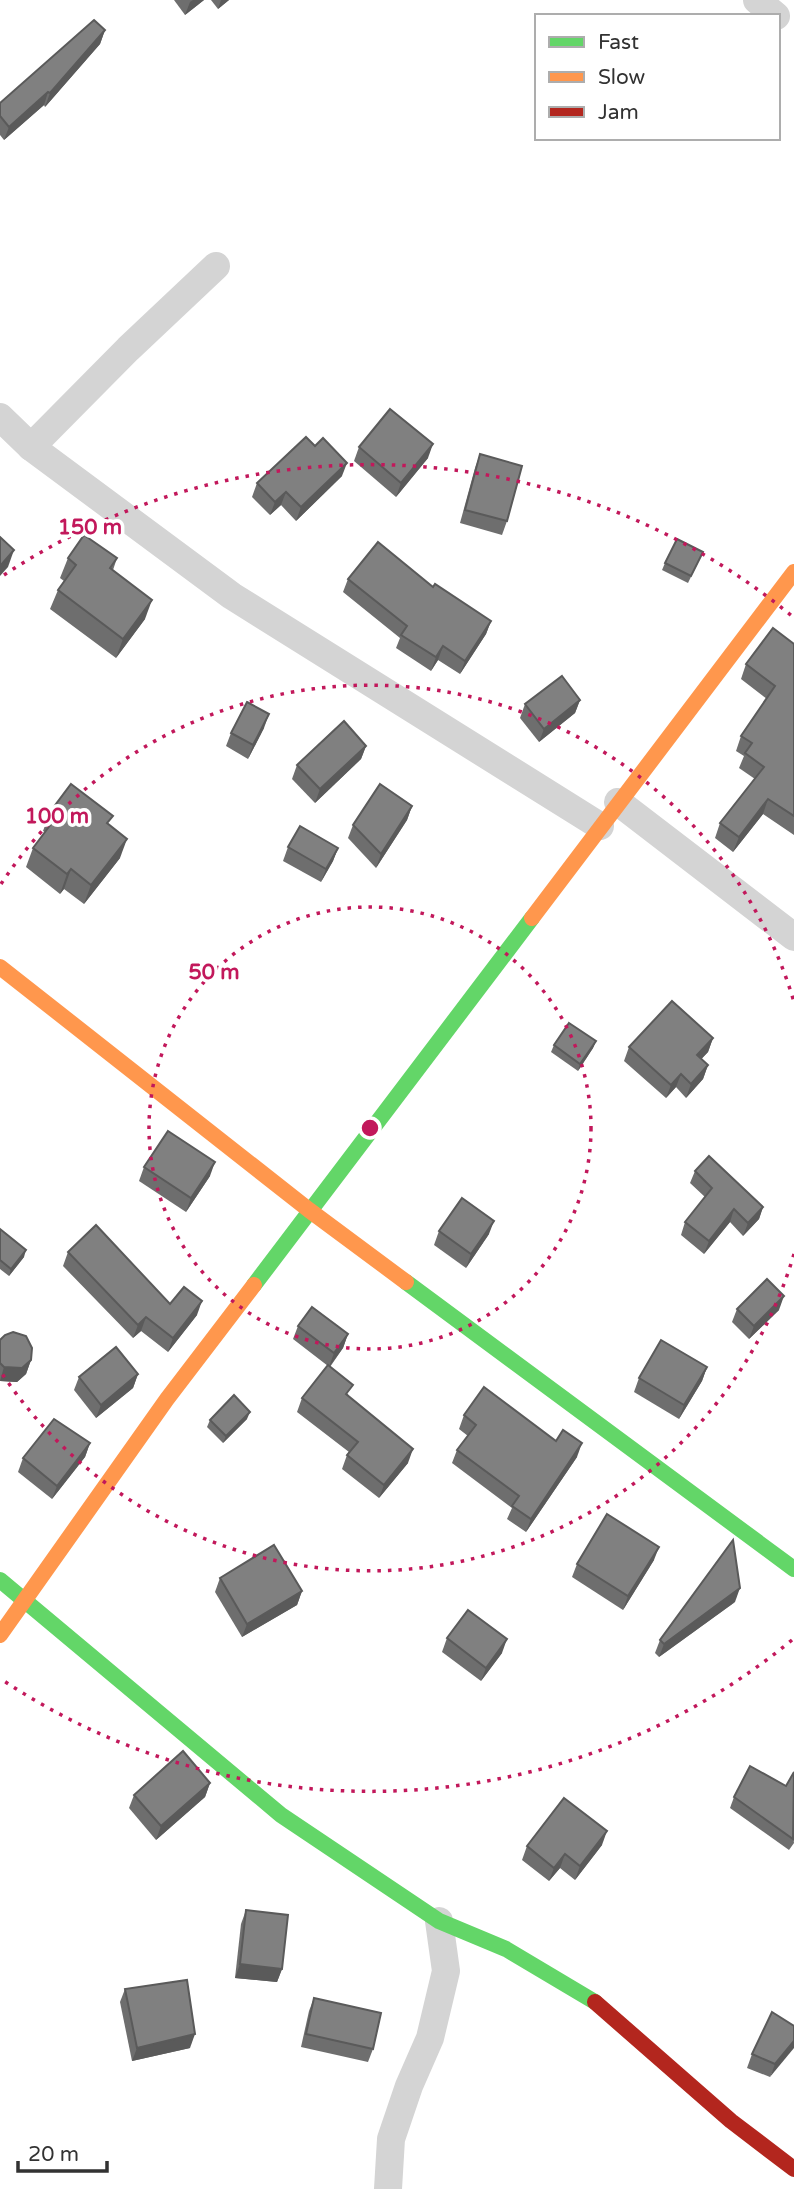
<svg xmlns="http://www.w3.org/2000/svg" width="794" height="2189" font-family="'Varela Round',sans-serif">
  <rect width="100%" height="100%" fill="#fff"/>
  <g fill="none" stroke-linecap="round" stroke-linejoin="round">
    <!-- street -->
    <g stroke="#d4d4d4" stroke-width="28">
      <polyline points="757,0 776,16"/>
      <polyline points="0,417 31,447 232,596 600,826"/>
      <polyline points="31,447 128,349 216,266"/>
      <polyline points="618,802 794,937"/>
      <polyline points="388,2189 391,2139 409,2086 430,2038 446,1971 439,1921"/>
    </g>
    <!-- fast -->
    <g stroke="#63d668" stroke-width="16">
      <polyline points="406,1282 794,1569"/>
      <polyline points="254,1285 532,918"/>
      <polyline points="0,1580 281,1815 439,1921 506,1949 595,2002"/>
    </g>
    <!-- slow -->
    <g stroke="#ff974d" stroke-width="16">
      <polyline points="532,918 794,572"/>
      <polyline points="0,967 309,1210 406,1282"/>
      <polyline points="0,1635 167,1399 254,1285"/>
    </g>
    <!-- jam -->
    <polyline stroke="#b3261e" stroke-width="16" points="595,2002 731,2121 794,2169"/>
  </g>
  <!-- wall -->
  <g fill="#6e6e6e">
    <polygon points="174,0 204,0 185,15"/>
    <polygon points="211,0 229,0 218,9"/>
    <polygon points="105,30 100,44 45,107 44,105 4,140 0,135 0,103"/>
    <polygon points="359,447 428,458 396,497 354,461"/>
    <polygon points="480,454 507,521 502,535 460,523 475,468"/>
    <polygon points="342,476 296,521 281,505 270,515 252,497 257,483"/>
    <polygon points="703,552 688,583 662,570 665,563"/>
    <polygon points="68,558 117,558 113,570 145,619 116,658 50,609 58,590 64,581 60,578"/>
    <polygon points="348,579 433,587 491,621 486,634 460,674 438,660 431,671 396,648 400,638 343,592"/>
    <polygon points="794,644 794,835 763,814 733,852 715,838 720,823 755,779 739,768 744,756 736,751 741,736 767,699 741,679 746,664"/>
    <polygon points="580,700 575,713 539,742 520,718 525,704"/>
    <polygon points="264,728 248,759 226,746 231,733"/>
    <polygon points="366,746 361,759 315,803 292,779 297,765"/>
    <polygon points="412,806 407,820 376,868 348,838 353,825"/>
    <polygon points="50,812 109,825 120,858 84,904 64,889 60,894 26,867 33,848 45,832 43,831"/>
    <polygon points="288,847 338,848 333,861 321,882 283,861"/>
    <polygon points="713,1038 708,1052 701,1059 708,1065 703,1079 686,1098 676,1087 666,1098 624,1061 629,1047"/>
    <polygon points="596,1041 593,1048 578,1071 551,1052 554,1045"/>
    <polygon points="144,1167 210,1176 186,1212 139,1181"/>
    <polygon points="695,1171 763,1207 759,1219 743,1236 730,1222 704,1254 681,1235 685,1222 705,1197 690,1183"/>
    <polygon points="0,1229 24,1257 9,1276 0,1269"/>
    <polygon points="439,1231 489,1234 466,1268 434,1245"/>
    <polygon points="68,1252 170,1304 197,1315 168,1352 141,1331 133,1338 63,1266"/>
    <polygon points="737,1309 779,1310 749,1339 732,1322"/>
    <polygon points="298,1326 348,1334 343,1348 330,1367 349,1396 408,1463 379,1498 342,1469 347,1455 349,1452 297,1412 302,1398 328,1366 293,1339"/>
    <polygon points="0,1340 31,1360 26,1374 17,1382 0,1381"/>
    <polygon points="707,1367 702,1381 679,1419 634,1392 639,1378"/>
    <polygon points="138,1374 133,1388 96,1418 74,1390 79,1377"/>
    <polygon points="464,1415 577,1457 526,1532 507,1519 512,1508 452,1463 457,1450 468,1436 459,1429"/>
    <polygon points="247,1419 223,1443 207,1427 210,1420"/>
    <polygon points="90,1443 85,1457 52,1499 18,1472 23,1458"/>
    <polygon points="654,1560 623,1610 572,1577 577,1564"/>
    <polygon points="220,1578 302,1591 297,1605 242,1637 215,1592"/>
    <polygon points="735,1602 659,1657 655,1653 660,1640"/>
    <polygon points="447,1638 502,1653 481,1681 442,1652"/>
    <polygon points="210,1783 205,1797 156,1840 129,1808 134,1795"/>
    <polygon points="786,1786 794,1843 789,1850 730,1808 734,1797"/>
    <polygon points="602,1845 575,1880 560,1868 549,1881 522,1860 527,1846"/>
    <polygon points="246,1910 282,1969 277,1982 235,1978 241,1924"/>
    <polygon points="125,1989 190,2048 132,2061 120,2002"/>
    <polygon points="314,1998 373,2049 368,2062 301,2047 309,2011"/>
    <polygon points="794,2026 770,2077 747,2068 752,2054"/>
  </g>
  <!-- shaded-wall -->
  <g fill="#5a5a5a">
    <polygon points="193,0 204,0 185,15 190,2"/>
    <polygon points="221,0 229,0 218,9"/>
    <polygon points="105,30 100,44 45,107 50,93"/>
    <polygon points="48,92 44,105 4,140 9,127"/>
    <polygon points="433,444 428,458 396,497 401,483"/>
    <polygon points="347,463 342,476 296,521 301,507"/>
    <polygon points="286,492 281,505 270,515 275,502"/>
    <polygon points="14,550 8,567 0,576 0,566"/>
    <polygon points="152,600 145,619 116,658 123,639"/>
    <polygon points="491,621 486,634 460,674 465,661"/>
    <polygon points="443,646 438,660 431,671 436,657"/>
    <polygon points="580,700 575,713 539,742 544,729"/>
    <polygon points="269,714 264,728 248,759 253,745"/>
    <polygon points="366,746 361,759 315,803 320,789"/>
    <polygon points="768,799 763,814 733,852 739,837"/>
    <polygon points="412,806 407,820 376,868 381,854"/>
    <polygon points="127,839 120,858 84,904 91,885"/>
    <polygon points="338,848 333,861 321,882 326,869"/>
    <polygon points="71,869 64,889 60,894 67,874"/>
    <polygon points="713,1038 708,1052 692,1069 697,1055"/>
    <polygon points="596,1041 593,1048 578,1071 580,1064"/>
    <polygon points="708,1065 703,1079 686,1098 691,1084"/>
    <polygon points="681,1074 676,1087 666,1098 671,1085"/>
    <polygon points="215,1162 210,1176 186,1212 191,1198"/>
    <polygon points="763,1207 759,1219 743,1236 748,1223"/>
    <polygon points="734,1209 730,1222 704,1254 709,1241"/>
    <polygon points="494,1221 489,1234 466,1268 471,1254"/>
    <polygon points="26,1250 24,1257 9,1276 11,1269"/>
    <polygon points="784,1296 779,1310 749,1339 754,1326"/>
    <polygon points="202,1301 197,1315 168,1352 173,1338"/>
    <polygon points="146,1317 141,1331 133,1338 138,1325"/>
    <polygon points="348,1334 343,1348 329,1367 334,1353"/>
    <polygon points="31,1360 26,1374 17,1382 0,1381 4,1367"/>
    <polygon points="707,1367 702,1381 679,1419 684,1405"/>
    <polygon points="138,1374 133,1388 96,1418 101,1405"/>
    <polygon points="250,1412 247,1419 223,1443 226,1436"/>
    <polygon points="90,1443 85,1457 52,1499 57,1486"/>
    <polygon points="582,1443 577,1457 526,1532 531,1519"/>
    <polygon points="413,1449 408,1463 379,1498 384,1485"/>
    <polygon points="659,1547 654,1560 623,1610 628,1596"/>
    <polygon points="740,1588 735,1602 659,1657 664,1644"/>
    <polygon points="302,1591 297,1605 242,1637 247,1624"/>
    <polygon points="507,1639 502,1653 481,1681 486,1668"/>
    <polygon points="210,1783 205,1797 156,1840 161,1826"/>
    <polygon points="607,1831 602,1845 575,1880 580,1866"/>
    <polygon points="565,1854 560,1868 549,1881 554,1868"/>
    <polygon points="240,1964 282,1969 277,1982 235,1978"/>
    <polygon points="195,2034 190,2048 132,2061 137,2048"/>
    <polygon points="794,2041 794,2048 770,2077 775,2064"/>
  </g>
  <!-- building -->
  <g fill="#808080" stroke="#5a5a5a" stroke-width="2">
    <polygon points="94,20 105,30 50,93 48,92 9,127 0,116 0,103"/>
    <polygon points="390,409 433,444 401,483 359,447"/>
    <polygon points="306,437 315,446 323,438 347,463 301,507 286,492 275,502 257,483"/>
    <polygon points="480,454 522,466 507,521 465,510"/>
    <polygon points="84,535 117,558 110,568 152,600 123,639 58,590 76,565 68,558"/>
    <polygon points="0,537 14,550 0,566"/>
    <polygon points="677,539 703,552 691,576 665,563"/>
    <polygon points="378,542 433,587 435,584 491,621 465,661 443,646 436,657 401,635 407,626 348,579"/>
    <polygon points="773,628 794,644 794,816 768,799 739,837 720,823 764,767 745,753 752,743 741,736 775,686 746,664"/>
    <polygon points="562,676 580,700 544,729 525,704"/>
    <polygon points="247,702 269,714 253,745 231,733"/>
    <polygon points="344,721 366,746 320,789 297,765"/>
    <polygon points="71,784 113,816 107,823 127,839 91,885 71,869 67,874 33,848 57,816 50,812"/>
    <polygon points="380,784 412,806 381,854 353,825"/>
    <polygon points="300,826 338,848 326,869 288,847"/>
    <polygon points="672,1001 713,1038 697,1055 708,1065 691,1084 681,1074 671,1085 629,1047"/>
    <polygon points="569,1023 596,1041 580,1064 554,1045"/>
    <polygon points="168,1131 215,1162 191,1198 144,1167"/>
    <polygon points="709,1156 763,1207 748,1223 734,1209 709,1241 685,1222 712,1188 695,1171"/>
    <polygon points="462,1198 494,1221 471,1254 439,1231"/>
    <polygon points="96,1225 170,1304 184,1287 202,1301 173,1338 146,1317 138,1325 68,1252"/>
    <polygon points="0,1229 26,1250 11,1269 0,1260"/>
    <polygon points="767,1279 784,1296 754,1326 737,1309"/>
    <polygon points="312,1307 348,1334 334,1353 298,1326"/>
    <polygon points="13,1332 26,1336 32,1348 31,1360 22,1368 4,1367 0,1363 0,1340 5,1335"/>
    <polygon points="661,1340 707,1367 684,1405 639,1378"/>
    <polygon points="116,1347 138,1374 101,1405 79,1377"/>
    <polygon points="328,1365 353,1385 346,1394 413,1449 384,1485 347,1455 358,1442 302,1398"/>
    <polygon points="484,1387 556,1441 563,1430 582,1443 531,1519 512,1506 519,1496 457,1450 476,1425 464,1415"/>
    <polygon points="234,1395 250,1412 226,1436 210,1420"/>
    <polygon points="54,1419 90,1443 57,1486 23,1458"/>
    <polygon points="607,1514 659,1547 628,1596 577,1564"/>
    <polygon points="733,1540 740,1588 664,1644 660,1640"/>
    <polygon points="274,1545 302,1591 247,1624 220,1578"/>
    <polygon points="468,1610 507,1639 486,1668 447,1638"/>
    <polygon points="183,1751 210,1783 161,1826 134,1795"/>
    <polygon points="750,1766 786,1786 794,1772 793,1839 734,1797"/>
    <polygon points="564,1798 607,1831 580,1866 565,1854 554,1868 527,1846"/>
    <polygon points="246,1910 288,1915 282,1969 240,1964"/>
    <polygon points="187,1980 195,2034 137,2048 125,1989"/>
    <polygon points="314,1998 381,2013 373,2049 306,2034"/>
    <polygon points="772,2012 794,2026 794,2041 775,2064 752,2054"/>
  </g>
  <!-- distance rings -->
  <g fill="none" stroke="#c2185b" stroke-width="3.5" stroke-dasharray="3.5 7">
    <circle cx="370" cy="1128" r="221"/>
    <path d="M794 1254A442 442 0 0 1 1 1372M1 884A442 442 0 0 1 794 1002"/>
    <path d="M792 1640A663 663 0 0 1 4 1681M4 575A663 663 0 0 1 792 616"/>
  </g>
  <circle cx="370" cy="1128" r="10" fill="#c2185b" stroke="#fff" stroke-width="3.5"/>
  <g font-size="21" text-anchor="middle" font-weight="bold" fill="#c2185b" stroke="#fff" stroke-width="7" stroke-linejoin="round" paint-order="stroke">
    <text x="90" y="534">150 m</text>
    <text x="57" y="823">100 m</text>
    <text x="214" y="979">50 m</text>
  </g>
  <!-- legend -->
  <rect x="535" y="14" width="245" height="126" fill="#ffffff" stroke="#adadad" stroke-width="2"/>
  <rect x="549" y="37" width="35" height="10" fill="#63d668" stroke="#adadad" stroke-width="2"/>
  <text x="598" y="49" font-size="21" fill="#323232">Fast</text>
  <rect x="549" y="72" width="35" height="10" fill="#ff974d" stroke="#adadad" stroke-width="2"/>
  <text x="598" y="84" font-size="21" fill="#323232">Slow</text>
  <rect x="549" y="107" width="35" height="10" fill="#b3261e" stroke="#adadad" stroke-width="2"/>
  <text x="598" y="119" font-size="21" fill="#323232">Jam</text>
  <!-- scale -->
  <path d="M18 2161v10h89v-10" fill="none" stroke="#323232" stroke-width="3.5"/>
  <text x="28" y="2161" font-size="21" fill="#323232" stroke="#ffffff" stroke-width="5" paint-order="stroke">20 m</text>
</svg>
